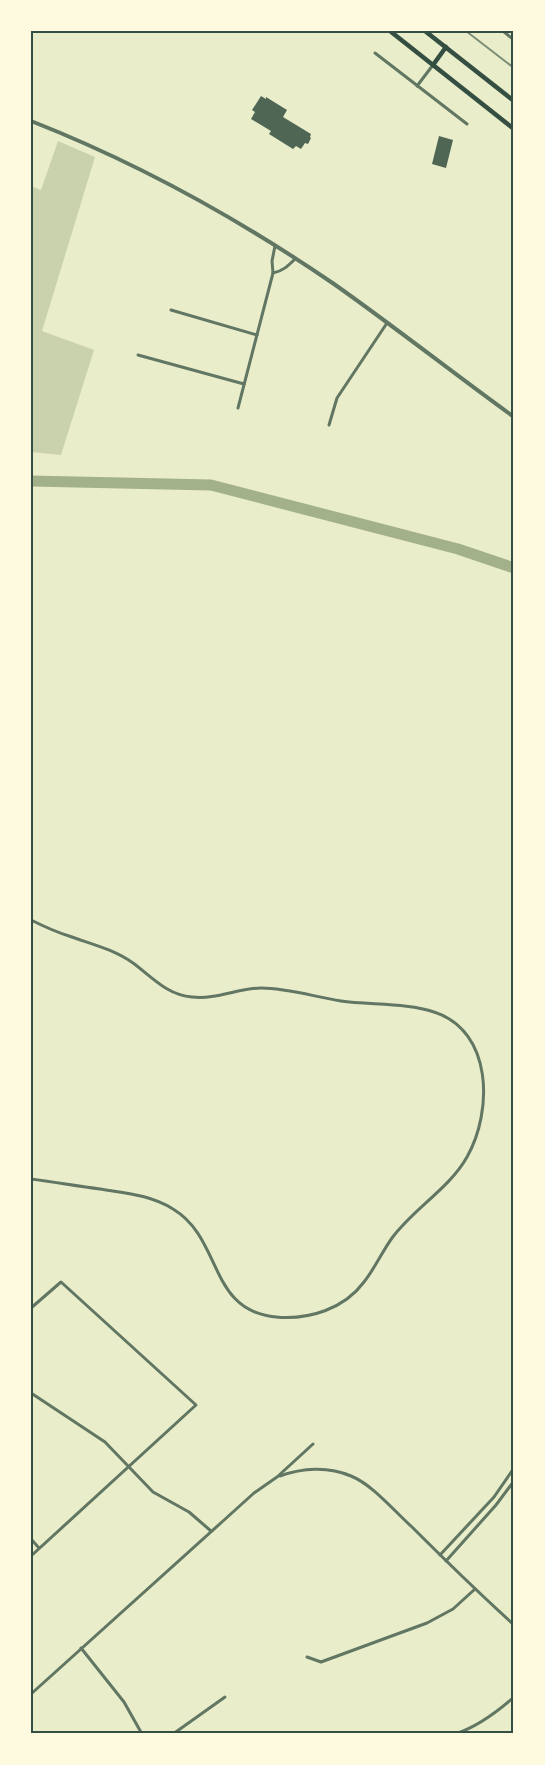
<svg xmlns="http://www.w3.org/2000/svg" width="545" height="1765" font-family="'DejaVu Sans',sans-serif">
  <rect width="100%" height="100%" fill="#e9edc9"/>
  <!-- green -->
  <polygon fill="#cad2ad" points="58,141 95,157 42,331 94,350 61,455 31,452 31,186 41,190"/>
  <g fill="none" stroke-linecap="round" stroke-linejoin="round">
    <!-- river -->
    <polyline stroke="#a3b18a" stroke-width="11" points="31,481 211,485 458,549 514,568"/>
  </g>
  <!-- building -->
  <g fill="#4f6655">
    <polygon points="261,96 266,99 266,97 287,110 283,117 311,134 310,137 311,138 308,144 305,143 301,149 296,146 293,149 269,134 271,131 251,119 255,112 252,110"/>
    <polygon points="439,136 453,140 446,168 432,164"/>
  </g>
  <g fill="none" stroke-linecap="round" stroke-linejoin="round">
    <!-- path -->
    <polyline stroke="#344e41" stroke-width="1" points="31,267 31,270"/>
    <!-- minor -->
    <g stroke="#617663" stroke-width="3">
      <polyline points="503,31 514,40"/>
      <polyline points="375,53 467,124"/>
      <polyline points="417,86 433,65"/>
      <polyline points="273,273 272,261 275,246"/>
      <polyline points="171,310 257,335"/>
      <polyline points="138,355 244,384"/>
      <path d="M238,408l35,-135c10,-2 15,-7 22,-14"/>
      <polyline points="329,425 337,398 387,323"/>
      <path d="M31,920c12,6 25,12 38,16 22,8 44,13 64,27 19,14 34,32 59,34 24,3 46,-9 69,-9 27,0 54,9 80,13 28,4 68,2 93,11 59,19 59,99 33,145 -18,32 -53,51 -75,81 -10,14 -17,30 -28,44 -20,27 -55,38 -88,35 -68,-6 -53,-78 -103,-108 -22,-14 -48,-16 -73,-20 -23,-3 -46,-7 -69,-10"/>
      <polyline points="31,1308 61,1282 196,1405 31,1556"/>
      <polyline points="31,1393 105,1442 153,1492 189,1512 211,1531"/>
      <path d="M280,1476c22,-8 48,-10 71,0 22,9 43,35 61,51 33,33 67,66 102,98"/>
      <polyline points="31,1539 39,1548"/>
      <polyline points="440,1555 494,1497 514,1468"/>
      <polyline points="446,1561 496,1505 514,1481"/>
      <polyline points="81,1648 124,1702 142,1734"/>
      <polyline points="307,1657 321,1662 427,1623 453,1609 475,1589"/>
      <polyline points="31,1694 223,1521 254,1493 277,1477 313,1444"/>
      <polyline points="173,1734 225,1697"/>
      <path d="M455,1734c22,-7 42,-22 59,-37"/>
    </g>
    <!-- tertiary -->
    <path stroke="#617663" stroke-width="4" d="M31,121c107,42 208,98 303,163 61,43 119,89 180,133"/>
    <!-- primary -->
    <g stroke="#344e41" stroke-width="4.5">
      <polyline points="390,31 514,129"/>
      <polyline points="425,31 514,101"/>
      <polyline points="433,65 446,47"/>
    </g>
    <!-- rail -->
    <polyline stroke="#7c8e77" stroke-width="2" points="466,31 514,68"/>
  </g>
  <!-- border -->
  <rect width="545" height="1765" fill="none" stroke="#fefae0" stroke-width="65"/>
  <rect x="32" y="32" width="480" height="1700" fill="none" stroke="#344e41" stroke-width="2"/>
</svg>
